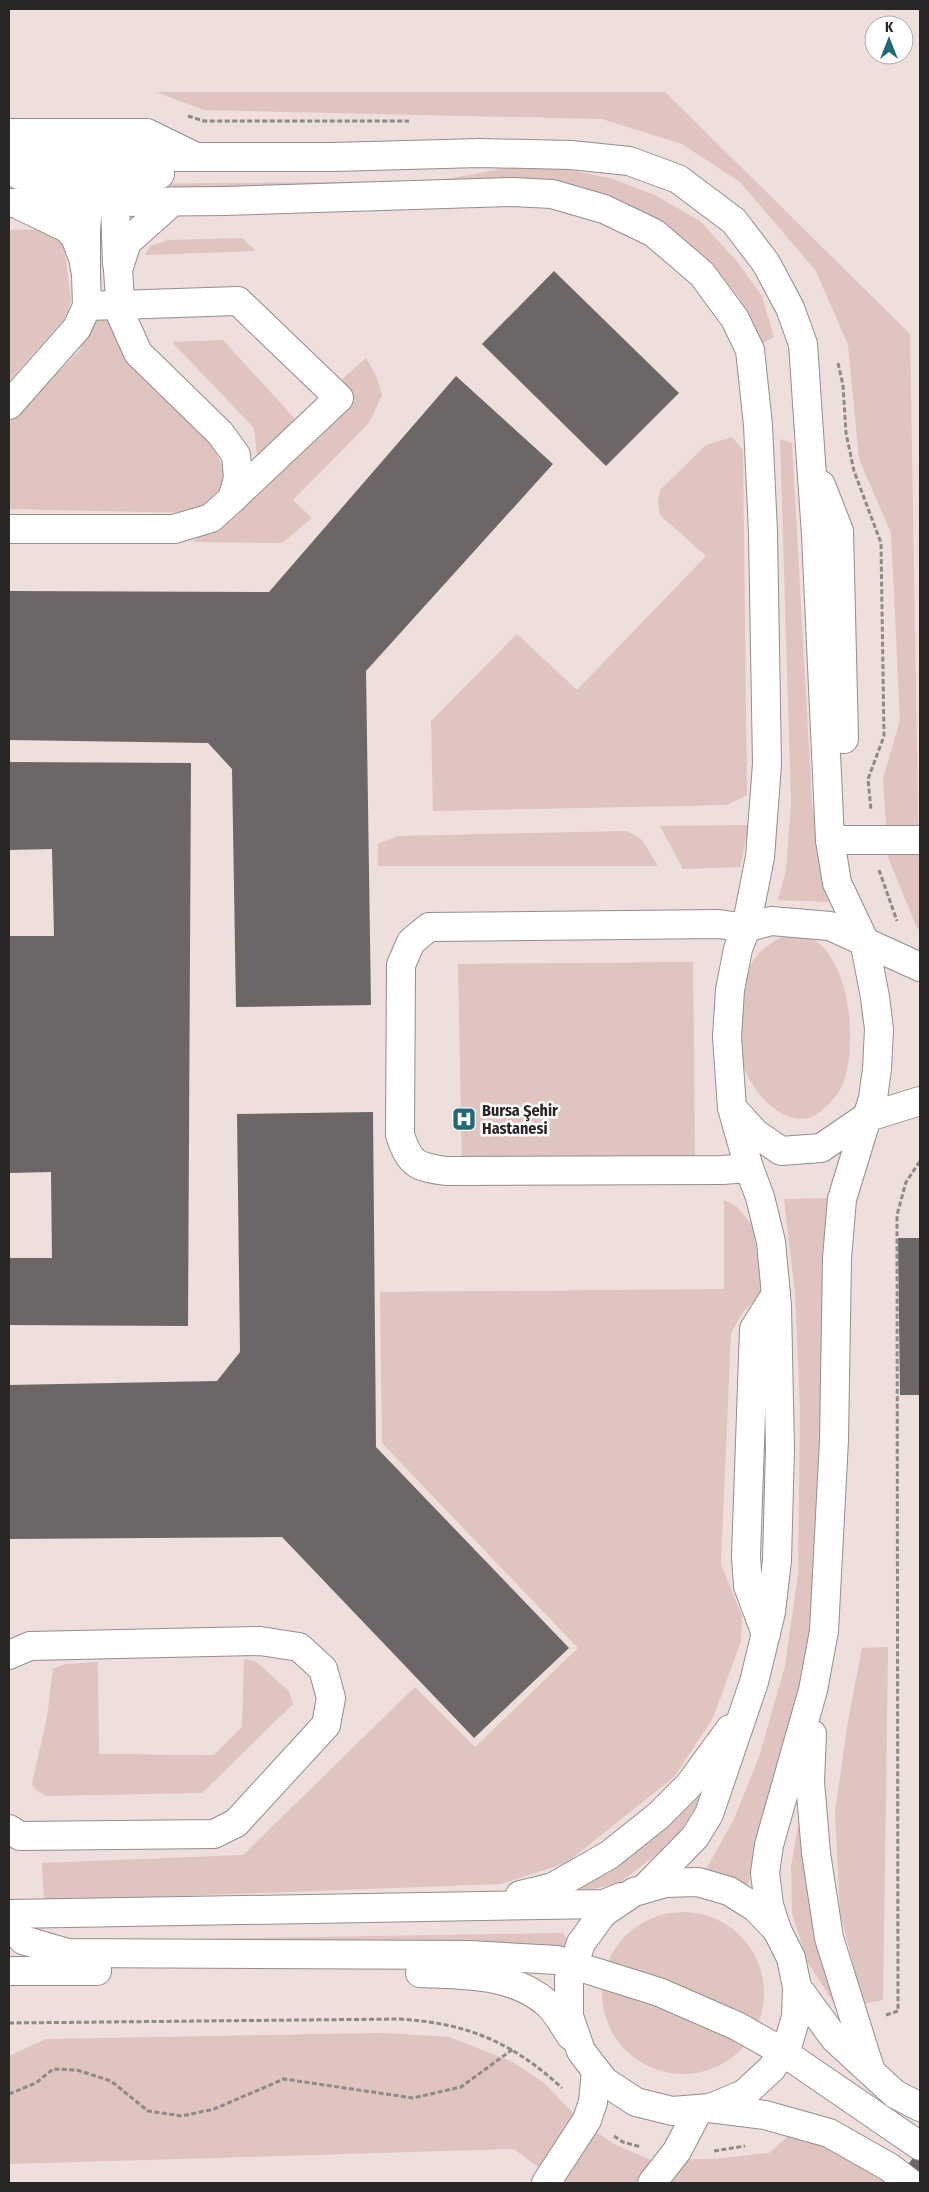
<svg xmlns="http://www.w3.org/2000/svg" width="929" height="2192" font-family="'Fira Sans Condensed',sans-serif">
  <rect width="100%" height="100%" fill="#f2ebea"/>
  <!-- built -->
  <path fill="#eededc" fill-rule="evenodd" d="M9,9h911v2174h-911zM874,25h30v30h-30z"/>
  <!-- green -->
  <g fill="#dfc4c0">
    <polygon points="156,92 665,92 910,334 920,930 917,928 888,857 883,779 900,720 891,533 859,459 848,345 816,271 740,182 682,144 602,119 204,110"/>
    <polygon points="507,168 565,169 610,178 655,195 700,221 735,259 762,296 774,337 763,343 738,296 700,253 652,216 592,194 120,194 119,184 436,181"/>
    <polygon points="50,229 64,243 71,300 66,317 9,381 9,230"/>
    <polygon points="242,238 256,251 145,255 150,246 169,240"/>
    <path d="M91,319l22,1c21,26 112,128 111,155 -2,20 -14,28 -29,38l-186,-4v-86l71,-73z"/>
    <polygon points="223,340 296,420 257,455 254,428 172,342"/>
    <polygon points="366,358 377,378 382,395 369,423 293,500 312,518 282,543 193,542 246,497 338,383"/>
    <polygon points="732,437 743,450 747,795 727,805 433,811 431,721 517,634 577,690 706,556 660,515 658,502 660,490 706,445"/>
    <polygon points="780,439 792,443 812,803 829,902 778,900 786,870 791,802"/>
    <polygon points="749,825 740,867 683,869 660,826"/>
    <polygon points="627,831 642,840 658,866 378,866 378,844 398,836"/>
    <path d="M785,935c7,0 19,0 26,3 40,22 46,104 33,143 -4,12 -12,21 -22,29 -4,3 -8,7 -13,8 -37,8 -70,-45 -72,-77 -1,-20 3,-61 14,-77 8,-14 20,-21 34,-29z"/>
    <polygon points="693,962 695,1163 462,1169 458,964"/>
    <polygon points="829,1198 816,1577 805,1666 776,1766 748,1885 705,1871 734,1819 759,1757 785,1666 798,1574 800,1409 795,1294 784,1199"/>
    <polygon points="724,1200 737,1207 753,1226 763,1293 743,1312 731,1333 721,1564 742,1616 741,1641 713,1718 674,1777 566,1863 501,1884 44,1901 42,1863 243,1855 415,1687 475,1747 578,1648 382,1443 380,1292 724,1289"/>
    <polygon points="888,1647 883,2000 863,2004 840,1912 835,1812 848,1721 862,1648"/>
    <polygon points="244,1659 255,1661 289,1691 293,1704 202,1793 46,1796 36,1790 32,1784 47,1717 53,1669 65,1664 98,1662 99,1754 214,1755 242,1727"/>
    <polygon points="708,1787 674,1841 618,1884 566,1894 610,1872 663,1831"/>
    <polygon points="798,1824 813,1928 835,2005 807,1961 792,1913 791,1867"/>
    <circle cx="683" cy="1993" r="81"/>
    <polygon points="563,1933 569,1942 567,1955 61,1941"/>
    <polygon points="383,2033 449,2037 513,2062 544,2083 583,2123 614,2144 651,2160 712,2159 769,2153 788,2136 821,2143 887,2183 559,2183 514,2149 9,2164 9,2056 46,2039"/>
  </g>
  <!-- building -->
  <g fill="#6c6666">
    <polygon points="554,271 679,393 606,466 482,344"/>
    <polygon points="456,376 553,464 366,671 371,1005 236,1007 232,769 208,743 9,740 9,591 269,592"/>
    <polygon points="9,762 191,763 188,1326 9,1325 9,1258 52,1258 51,1172 9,1173 9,936 54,936 52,849 9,850"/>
    <polygon points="373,1112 376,1447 569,1648 474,1738 282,1537 9,1539 9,1385 217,1381 240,1352 237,1114"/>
    <polygon points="898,1238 920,1238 920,1395 900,1395"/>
    <polygon points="920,2148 920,2183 895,2183"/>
  </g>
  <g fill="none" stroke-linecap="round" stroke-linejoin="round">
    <!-- minor casing -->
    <g stroke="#948e8d" stroke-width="30">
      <g id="minor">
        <polyline points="9,133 147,133 190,154"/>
        <polyline points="9,157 333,157 480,153 571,155 629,161 678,179 734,221 766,263 790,308 803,344 816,535 830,840 837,883 864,940 875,997 879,1029 877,1069 873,1098 842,1199 837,1258 834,1440 824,1631 813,1690 769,1845 765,1873 769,1905 777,1930"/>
        <polyline points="19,175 101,177 115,206 117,264"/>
        <polyline points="9,203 225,201 513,192 552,194 604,209 654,233 702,274 735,319 750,350 758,425 763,532 767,764 760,857 746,928 738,949 730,990 727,1037 732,1108 749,1168 760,1197 771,1242 777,1306 780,1449 777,1560 771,1612 754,1682 709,1814 695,1837 644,1889"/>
        <polyline points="86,274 86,229 88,207 101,177 160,174"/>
        <polyline points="87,306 238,301 339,398 232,499"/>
        <polyline points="9,405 77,328 87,306 86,274 83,258 75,237 67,228 21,206"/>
        <polyline points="821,485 839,531 844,739"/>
        <polyline points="9,529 174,529 211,518 232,499 238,478 236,455 220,433 138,353 121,315 118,270 127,242 172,202"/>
        <polyline points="830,840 920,840"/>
        <polyline points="735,1111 755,1133 781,1151 821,1148 865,1118 920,1101"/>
        <path d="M749,1168l-27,2 -276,1c-29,-4 -36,-6 -46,-36l1,-170 10,-23 18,-15 290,-3 27,4 25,-7 59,5 90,41"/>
        <polyline points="766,1634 748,1586 746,1556 754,1329 776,1294"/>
        <polyline points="9,1655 30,1646 260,1641 299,1647 323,1669 331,1698 326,1725 236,1823 214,1834 20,1836 9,1829"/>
        <polyline points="812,1734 810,1782 816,1853 829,1938 871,2072"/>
        <polyline points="520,1895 553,1887 609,1855 658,1816 689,1785 730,1729"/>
        <polyline points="9,1914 604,1904 621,1897"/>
        <polyline points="9,1923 23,1940 67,1953 470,1955 557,1960 659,1992 737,2026 783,2052 920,2146"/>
        <polyline points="9,1971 97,1971"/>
        <path d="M420,1973c44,2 94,0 129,32 9,9 15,21 22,31"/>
        <polyline points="797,1987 835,2039 895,2094 920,2107"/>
        <polyline points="710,2108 744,2094 772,2068 788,2044 796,2017 797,1987 791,1958 777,1930 756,1908 729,1891 698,1882 665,1883 634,1892 603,1913 581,1943 569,1978 569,2016 581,2051 604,2081 636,2102 672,2111 710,2108 765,2115 829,2133 889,2167 910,2183"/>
        <polyline points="546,2183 587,2120 593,2102 596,2071"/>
        <polyline points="652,2183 677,2151 699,2109"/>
      </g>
    </g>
    <!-- path -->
    <g stroke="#8d8988" stroke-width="3" stroke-dasharray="5 2.5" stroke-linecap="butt">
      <polyline points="188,116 204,121 409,121"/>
      <polyline points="838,363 843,385 846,433 854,471 881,543 884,736 868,779 871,810"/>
      <polyline points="879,870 897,921"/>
      <polyline points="886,2015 898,2011 897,1215 906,1182 920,1161"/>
      <path d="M9,2023l390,-4c68,4 113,23 163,69"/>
      <polyline points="9,2094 36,2083 53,2069 77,2070 111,2081 148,2111 182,2116 214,2109 284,2079 413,2098 461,2087 513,2049"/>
      <polyline points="614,2136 623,2142 641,2147"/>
      <polyline points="714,2151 745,2146"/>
    </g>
    <!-- minor -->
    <use href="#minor" stroke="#fff" stroke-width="28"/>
  </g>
  <!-- icons -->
  <defs>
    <g id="hospital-square" transform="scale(1.25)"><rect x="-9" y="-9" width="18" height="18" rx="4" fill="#226977" stroke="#fff"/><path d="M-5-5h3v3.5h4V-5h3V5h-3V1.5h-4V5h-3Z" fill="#fff"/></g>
  </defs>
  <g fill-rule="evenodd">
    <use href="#hospital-square" x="464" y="1119"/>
  </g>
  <g text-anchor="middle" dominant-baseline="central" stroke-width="5" stroke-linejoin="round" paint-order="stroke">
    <!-- poi labels -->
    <g font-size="16" font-weight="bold" fill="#292726" stroke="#fff" text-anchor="start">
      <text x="482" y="1110">Bursa Şehir<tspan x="482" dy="18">Hastanesi</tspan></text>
    </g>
  </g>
  <!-- border -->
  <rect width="929" height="2192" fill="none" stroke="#292726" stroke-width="20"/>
  <!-- north arrow -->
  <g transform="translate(889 40)"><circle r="24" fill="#ffffff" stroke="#a9a9a8"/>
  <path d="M0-4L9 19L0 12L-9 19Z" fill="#226977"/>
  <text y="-8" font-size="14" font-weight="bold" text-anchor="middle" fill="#292726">K</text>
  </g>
</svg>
